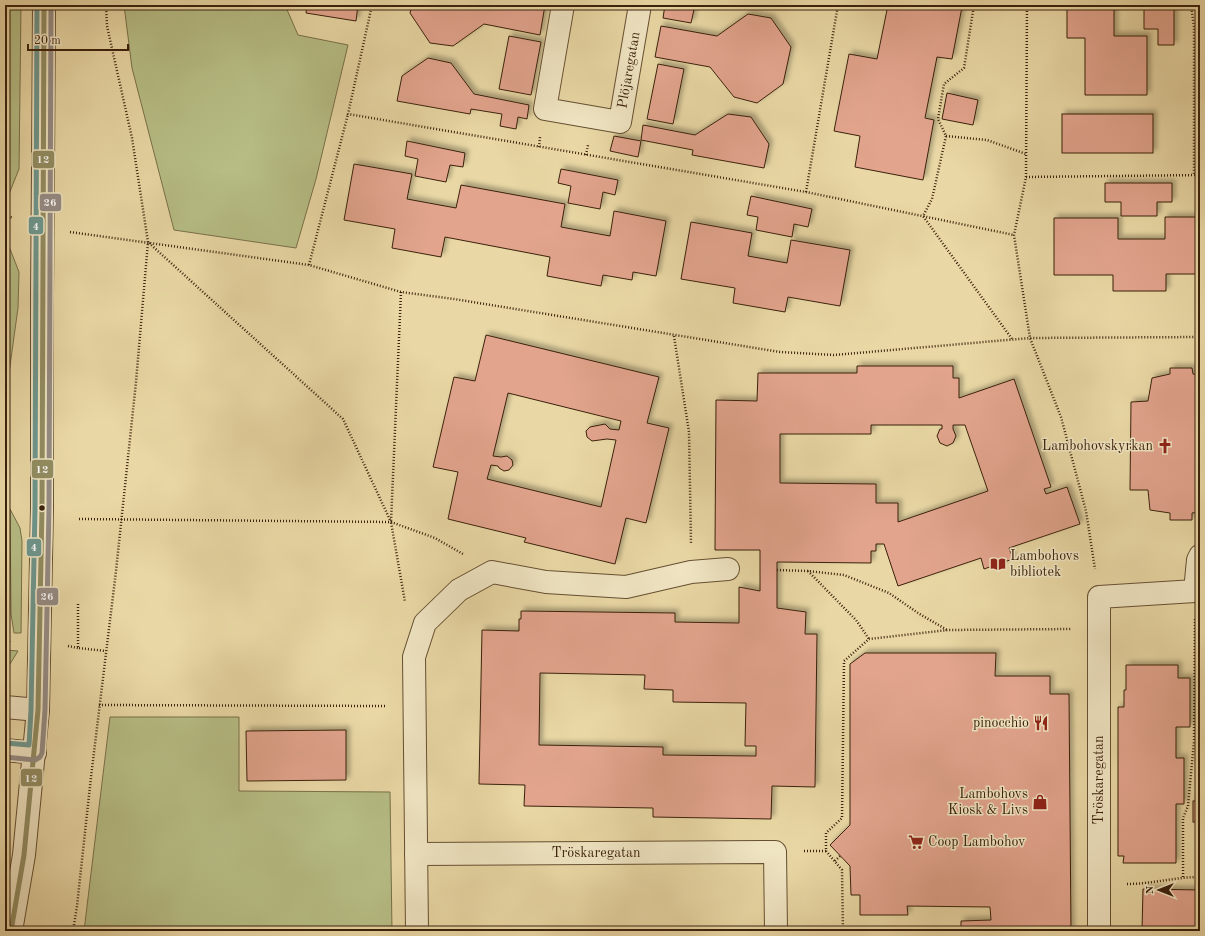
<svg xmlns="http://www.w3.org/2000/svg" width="1205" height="936" font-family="'Old Standard TT',serif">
  <defs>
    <filter id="shadow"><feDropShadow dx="3.5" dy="-3.5" stdDeviation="2" flood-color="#0004"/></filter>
  </defs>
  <rect width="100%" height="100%" fill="#e9d8a5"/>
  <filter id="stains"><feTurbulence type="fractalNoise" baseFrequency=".005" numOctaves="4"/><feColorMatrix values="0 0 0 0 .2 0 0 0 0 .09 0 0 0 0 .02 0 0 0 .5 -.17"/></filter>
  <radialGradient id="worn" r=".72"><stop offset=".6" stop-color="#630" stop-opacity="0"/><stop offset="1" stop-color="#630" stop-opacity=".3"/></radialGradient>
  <!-- green -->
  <g fill="#b7be86" stroke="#797049">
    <polygon points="5,5 21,5 19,169 5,204"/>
    <polygon points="124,5 285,5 298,35 348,45 316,179 296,248 174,230 132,68"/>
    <polygon points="5,236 19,272 18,308 9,373 5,373"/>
    <polygon points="10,509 20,528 22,541 21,633 14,633 11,614"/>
    <polygon points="5,650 18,651 5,672"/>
    <polygon points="110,717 239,717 239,791 390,792 392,931 84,931"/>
  </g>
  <!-- building -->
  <g fill="#e2a48d" stroke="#3b210c" fill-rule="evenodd" filter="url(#shadow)">
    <polygon points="307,5 358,5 356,21 306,13"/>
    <polygon points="412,5 545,5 540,35 484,24 453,46 430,43 410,13"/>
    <polygon points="665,5 695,5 691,23 663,18"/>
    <polygon points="888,5 953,5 962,7 952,59 937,57 925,118 934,120 923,180 855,167 860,136 834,131 849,54 877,59"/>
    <polygon points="1067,5 1114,5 1114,36 1147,36 1147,95 1085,95 1085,38 1067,38"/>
    <polygon points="1144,5 1174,5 1174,45 1158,45 1158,29 1144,29"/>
    <polygon points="748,14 771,18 791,47 783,84 757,103 734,97 710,67 655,57 661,26 717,36"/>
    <polygon points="509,36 541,42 531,95 499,89"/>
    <polygon points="428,58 451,63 474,94 529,105 527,119 518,117 516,129 500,126 502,114 471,109 470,114 397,101 402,76"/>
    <polygon points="658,64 684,69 673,124 647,119"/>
    <polygon points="947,93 978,100 973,125 942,119"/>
    <polygon points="728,114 751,117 769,144 764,168 692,155 693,150 641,140 643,125 695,135"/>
    <rect x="1062" y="114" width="91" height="39"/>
    <polygon points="614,136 641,141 638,157 610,151"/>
    <polygon points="407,141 465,153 463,167 450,165 446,182 415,176 418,159 405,156"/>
    <polygon points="354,164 412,174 407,199 456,208 461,185 565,204 561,227 610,236 614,211 666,221 656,276 633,272 632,280 603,275 601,286 547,276 550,257 445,237 441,257 392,248 395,229 344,220"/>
    <polygon points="561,169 618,180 615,195 603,192 600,209 568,203 571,186 558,183"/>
    <polygon points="1105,183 1172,183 1172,202 1157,202 1157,216 1121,216 1121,202 1105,202"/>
    <polygon points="751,196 812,209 808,227 794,224 792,237 756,230 758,217 747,215"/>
    <polygon points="1165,217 1200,217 1200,274 1166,274 1166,291 1113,291 1113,275 1054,275 1054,218 1118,218 1118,239 1165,239"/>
    <polygon points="691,222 752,233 748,256 787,263 791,240 850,250 840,306 788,297 785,312 733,303 735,288 681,279"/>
    <path d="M486,335l173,42 -12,46 22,5 -23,95 -20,-5 -11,46 -91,-22 2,-4 -78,-19 10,-47 -25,-5 21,-90 21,4zM508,393l113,28 -2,9 -9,-1 -5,-5 -15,3 -4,4 1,6 5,4 15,-2 9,1 -15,67 -114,-28 4,-14 7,1 1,2 5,3 5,-1 4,-5 -1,-5 -5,-4 -6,1 -8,-1z"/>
    <path d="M857,366h96v12h6v20l55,-19 37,108 -7,2 2,5 21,-7 13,37 -71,24 4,11 -15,5 -14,5 -3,-11 -83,28 -14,-42h-8v7h-5v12l-94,-1v46l29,4 -1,22h12l-2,153 -43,-1 -1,33 -118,-2v-9l-129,-2 1,-21 -46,-1 3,-154 37,1v-12h2v-8l154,2v9l64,1v-36l21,4v-41h-45l1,-150 41,1 1,-28h99zM871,425h71v4h-2l-3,7 3,7 7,3 6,-3 3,-7 -3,-7v-4h12l23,66 -90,31v-19h-22v-19l-96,-1v-49h91zM540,673l105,2 -1,14 29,1v12l73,1 -1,43h11v10l-93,-1v-8l-124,-2z"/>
    <polygon points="1170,368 1192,368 1193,374 1200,375 1200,512 1192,513 1192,520 1170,520 1170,513 1150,510 1148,490 1130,490 1131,402 1148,401 1152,378 1170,374"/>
    <polygon points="865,653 996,653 995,676 1050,676 1050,694 1069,694 1071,931 961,931 961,921 991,920 990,907 907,906 908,915 860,915 860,895 851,895 850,866 830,845 850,825 850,664"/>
    <polygon points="1126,665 1178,665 1178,678 1190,678 1190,727 1176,727 1176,758 1184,758 1184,804 1176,804 1176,863 1123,863 1124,856 1118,856 1118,707 1124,707 1124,690 1126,690"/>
    <polygon points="346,730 346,780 247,781 246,731"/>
    <rect x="1193" y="801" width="7" height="21"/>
    <polygon points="1143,889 1200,890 1200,931 1142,931"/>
  </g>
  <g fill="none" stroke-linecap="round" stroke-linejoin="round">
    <!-- minor casing -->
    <g stroke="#664f32" stroke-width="24">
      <g id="minor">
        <polyline points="563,5 545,109 620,122 640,5"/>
        <polyline points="43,169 44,5"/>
        <polyline points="1195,591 1198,560 1200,556"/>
        <polyline points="5,707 38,710"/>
        <polyline points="5,750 35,753"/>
        <polyline points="416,854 775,852 776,931"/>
        <polyline points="11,931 24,855 38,710 42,508 42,295"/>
        <polyline points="417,931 414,657 425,623 459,590 492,572 546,582 626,587 691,572 728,569"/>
        <polyline points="1099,931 1099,597 1195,591 1200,590"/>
      </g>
    </g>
    <!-- path -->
    <g stroke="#3b210c" stroke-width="2.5" stroke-dasharray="1 2" stroke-linecap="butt">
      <polyline points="372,5 348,114 806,192 1014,235"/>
      <polyline points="974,5 964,68 944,84 938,119 946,136 932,199 923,216 1012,339"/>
      <polyline points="1027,5 1026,177 1014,235 1030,338 1061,417 1086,511 1095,569"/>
      <polyline points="1191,5 1194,27 1194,175"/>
      <polyline points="946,136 987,140 1026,154"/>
      <polyline points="539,147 540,137"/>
      <polyline points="586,155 588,145"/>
      <polyline points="1026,177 1200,175"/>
      <polyline points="806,192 838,5"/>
      <polyline points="5,215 13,218"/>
      <polyline points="70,232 309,265 401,292 454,299 780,352 834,355 1030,338 1200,337"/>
      <polyline points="149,243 343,419 391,522"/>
      <polyline points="309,265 348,114"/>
      <polyline points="401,292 391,522 405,602"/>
      <polyline points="674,336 689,432 691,543"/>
      <polyline points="79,519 391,522 435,538 463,554"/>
      <polyline points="5,535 5,489"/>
      <polyline points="777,570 808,571 844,575 889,593 918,613 947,630"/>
      <polyline points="808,571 856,620 869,639"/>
      <polyline points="78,604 78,648 106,651"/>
      <polyline points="1195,619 1194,741 1200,742"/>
      <polyline points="5,634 10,642"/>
      <polyline points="68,646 78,648"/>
      <polyline points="99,705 387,706"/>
      <polyline points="804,851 826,851 826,833 842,818 844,661 869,639 948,630 1071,629"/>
      <polyline points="826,851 842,870 843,931"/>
      <polyline points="835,861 840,856"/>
      <polyline points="1183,877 1183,818 1188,806 1194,741"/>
      <path d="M1127,884c25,0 48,-7 73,-7"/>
      <polyline points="73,931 77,906 91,777 116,571 136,382 148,242 132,138 107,26 106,5"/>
    </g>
    <!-- minor -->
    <use href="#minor" stroke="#f1e6c4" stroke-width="22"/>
    <!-- minor-bridge casing -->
    <g stroke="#664f32" stroke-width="24" stroke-linecap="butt">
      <polyline id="minor-bridge" points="42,295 43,169"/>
    </g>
    <!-- minor-bridge -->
    <use href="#minor-bridge" stroke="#f1e6c4" stroke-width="22"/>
    <!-- bus-1 casing -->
    <g stroke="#f1e6c4" stroke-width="8">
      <polyline id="bus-1" points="11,931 24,855 38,710 42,508 44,5"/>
    </g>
    <!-- bus-2 casing -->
    <g stroke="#f1e6c4" stroke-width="8">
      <polyline id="bus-2" points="5,757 35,760 40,757 42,753 45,710 49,508 51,5"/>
    </g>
    <!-- bus-3 casing -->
    <g stroke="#f1e6c4" stroke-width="8">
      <polyline id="bus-3" points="6,743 29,745 31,710 35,508 37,5"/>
    </g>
    <!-- bus-1 -->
    <use href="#bus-1" stroke="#928d62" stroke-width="5"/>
    <!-- bus-2 -->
    <use href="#bus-2" stroke="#958c85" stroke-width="5"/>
    <!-- bus-3 -->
    <use href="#bus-3" stroke="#6e978e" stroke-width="5"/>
  </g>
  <!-- icons -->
  <defs>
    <g id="church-bare" transform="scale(1.2)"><path d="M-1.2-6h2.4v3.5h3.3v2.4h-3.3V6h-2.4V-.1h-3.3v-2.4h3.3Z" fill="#8f2418" stroke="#f1e6c4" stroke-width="2.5" paint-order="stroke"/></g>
    <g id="library-bare" transform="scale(1.2)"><path d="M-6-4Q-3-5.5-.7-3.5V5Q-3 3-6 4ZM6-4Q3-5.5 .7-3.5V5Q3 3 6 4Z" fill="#8f2418" stroke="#f1e6c4" stroke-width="2.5" paint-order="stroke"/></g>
    <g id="restaurant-bare" transform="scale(1.2)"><path d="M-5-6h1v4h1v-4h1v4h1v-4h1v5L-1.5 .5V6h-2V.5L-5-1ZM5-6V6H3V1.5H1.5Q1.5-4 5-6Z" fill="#8f2418" stroke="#f1e6c4" stroke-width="2.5" paint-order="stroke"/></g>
    <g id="shop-bare" transform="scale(1.2)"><path d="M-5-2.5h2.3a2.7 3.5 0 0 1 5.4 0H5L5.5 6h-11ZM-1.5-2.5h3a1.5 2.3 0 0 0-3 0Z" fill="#8f2418" stroke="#f1e6c4" stroke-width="2.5" paint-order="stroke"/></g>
    <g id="supermarket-bare" transform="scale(1.2)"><path d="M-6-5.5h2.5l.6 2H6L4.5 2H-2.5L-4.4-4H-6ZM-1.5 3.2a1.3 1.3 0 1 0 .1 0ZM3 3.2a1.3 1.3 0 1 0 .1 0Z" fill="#8f2418" stroke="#f1e6c4" stroke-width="2.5" paint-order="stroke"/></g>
  </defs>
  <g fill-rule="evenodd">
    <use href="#church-bare" x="1165" y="446"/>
    <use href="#library-bare" x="998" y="564"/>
    <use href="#restaurant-bare" x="1041" y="723"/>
    <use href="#shop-bare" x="1040" y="802"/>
    <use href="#supermarket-bare" x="916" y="842"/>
  </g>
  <!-- markers -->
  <circle fill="#3b210c" stroke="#f1e6c4" stroke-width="1.5" cx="42" cy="508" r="3.5"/>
  <g text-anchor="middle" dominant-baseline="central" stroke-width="3" stroke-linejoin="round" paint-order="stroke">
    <!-- street labels -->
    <g font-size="14" fill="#3b210c" stroke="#f1e6c4">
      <text transform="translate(629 70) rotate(-80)">Plöjaregatan</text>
      <text transform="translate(1099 780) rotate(-90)">Tröskaregatan</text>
      <text x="596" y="853">Tröskaregatan</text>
    </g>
    <!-- poi labels -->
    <g font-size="14" fill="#3b210c" stroke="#f1e6c4" text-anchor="end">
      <text x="1153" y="446">Lambohovskyrkan</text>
      <text x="1010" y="556" text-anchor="start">Lambohovs<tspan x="1010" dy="16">bibliotek</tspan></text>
      <text x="1029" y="723">pinocchio</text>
      <text x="1028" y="794">Lambohovs<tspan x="1028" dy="16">Kiosk &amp; Livs</tspan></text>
      <text x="928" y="842" text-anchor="start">Coop Lambohov</text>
    </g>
  </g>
  <g stroke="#f1e6c4" stroke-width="1.5">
    <rect x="32" y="150" width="23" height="19" rx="4" fill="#928d62"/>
    <rect x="39" y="193" width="23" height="19" rx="4" fill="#958c85"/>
    <rect x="28" y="216" width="16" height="19" rx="4" fill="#6e978e"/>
    <rect x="31" y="459" width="23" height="20" rx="4" fill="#928d62"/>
    <rect x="26" y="538" width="16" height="19" rx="4" fill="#6e978e"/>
    <rect x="36" y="587" width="23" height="19" rx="4" fill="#958c85"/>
    <rect x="20" y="768" width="23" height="19" rx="4" fill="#928d62"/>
  </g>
  <g font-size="11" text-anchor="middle" font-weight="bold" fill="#fff">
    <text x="43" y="163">12</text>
    <text x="50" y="206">26</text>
    <text x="36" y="230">4</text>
    <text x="42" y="473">12</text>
    <text x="34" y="551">4</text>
    <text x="47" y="600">26</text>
    <text x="31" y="782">12</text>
  </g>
  <!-- margin -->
  <rect width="1205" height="936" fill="none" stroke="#e9d8a5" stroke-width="20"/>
  <rect x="6" y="6" width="1193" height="924" fill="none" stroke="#3b210c" stroke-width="2"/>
  <rect x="10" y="10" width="1185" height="916" fill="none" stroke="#3b210c"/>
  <!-- north arrow -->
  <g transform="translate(1159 890) rotate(270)" stroke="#f1e6c4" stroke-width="3" paint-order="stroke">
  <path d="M0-3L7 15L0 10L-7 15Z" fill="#3b210c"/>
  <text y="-6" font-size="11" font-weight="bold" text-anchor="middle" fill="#3b210c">N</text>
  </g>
  <!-- scale -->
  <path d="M28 44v6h100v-6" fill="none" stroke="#3b210c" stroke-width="2"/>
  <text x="34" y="44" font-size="12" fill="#3b210c" stroke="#f1e6c4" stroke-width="3" paint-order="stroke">20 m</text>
  <rect width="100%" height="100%" filter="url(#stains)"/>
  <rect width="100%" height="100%" fill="url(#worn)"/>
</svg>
